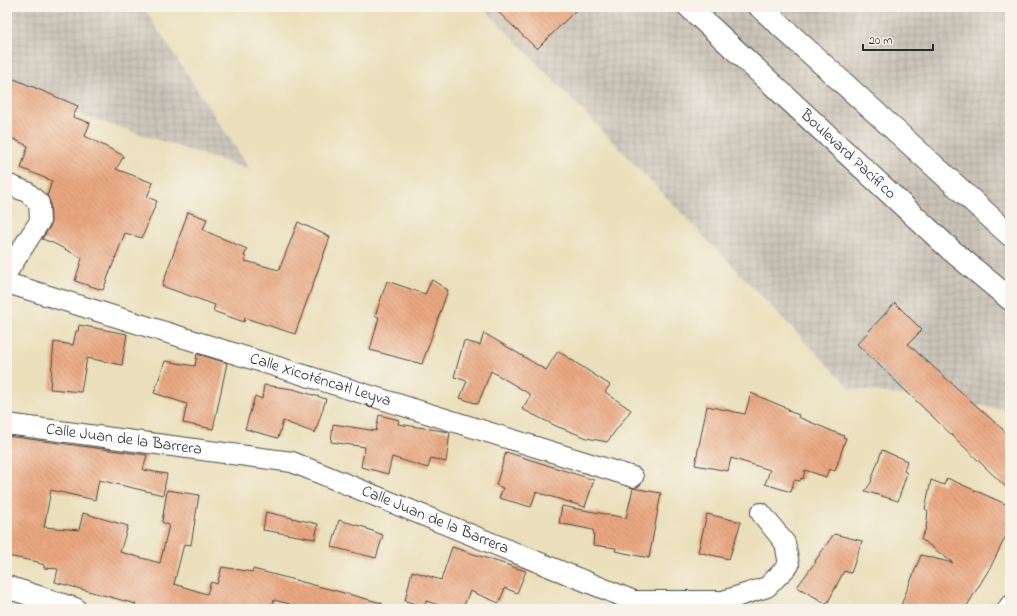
<svg xmlns="http://www.w3.org/2000/svg" width="1017" height="616" font-family="'Indie Flower',sans-serif">
  <defs>
    <pattern id="industrial-grid" width="8" height="8" patternUnits="userSpaceOnUse"><rect width="8" height="8" fill="#cbc3b8"/><path d="M0 4h8M4 0v8" fill="none" stroke="#aea89e"/></pattern>
    <pattern id="building-back-hatch" width="6" height="6" patternUnits="userSpaceOnUse"><rect width="6" height="6" fill="#eaa881"/><path d="M-1 5l2 2M0 0l6 6M5-1l2 2" fill="none" stroke="#be896a"/></pattern>
  </defs>
  <rect width="100%" height="100%" fill="#f7f3e8"/>
  <filter id="ink" filterUnits="userSpaceOnUse"><feTurbulence type="fractalNoise" baseFrequency=".025" numOctaves="2"/><feDisplacementMap in="SourceGraphic" scale="8" xChannelSelector="R" yChannelSelector="G"/><feConvolveMatrix kernelMatrix="1 2 1 2 8 2 1 2 1" color-interpolation-filters="sRGB"/></filter>
  <filter id="wash" filterUnits="userSpaceOnUse"><feTurbulence type="fractalNoise" baseFrequency=".012" numOctaves="4" result="noise"/><feDisplacementMap in="SourceGraphic" scale="16" xChannelSelector="R" yChannelSelector="G"/><feGaussianBlur stdDeviation="0.9" result="paint"/><feColorMatrix in="noise" values="0 0 0 0 0 0 0 0 0 0 0 0 0 0 0 0 0 1.4 0 .05"/><feComposite in="paint" operator="in"/></filter>
  <g filter="url(#wash)">
    <rect width="100%" height="100%" fill="#eadfba"/>
    <!-- industrial -->
    <g fill="url(#industrial-grid)">
      <polygon points="7,7 143,7 250,170 63,109 7,85"/>
      <polygon points="483,7 1010,7 1010,410 850,388"/>
    </g>
    <g id="blocks">
      <!-- building -->
      <g fill="url(#building-back-hatch)">
        <polygon points="493,7 579,7 537,49"/>
        <polygon points="7,76 78,106 73,117 90,123 85,136 124,156 116,169 153,183 147,197 157,201 142,238 125,233 103,290 75,281 82,258 51,242 42,239 50,227 51,221 50,202 47,196 52,181 21,168 28,146 7,136"/>
        <polygon points="188,212 207,219 203,230 247,249 244,256 246,257 245,261 279,270 298,222 330,237 295,334 245,318 244,322 213,311 215,305 162,286"/>
        <polygon points="432,280 448,290 422,364 370,350 379,317 375,316 387,281 425,294"/>
        <polygon points="895,303 922,330 908,344 1010,436 1010,491 857,344"/>
        <polygon points="79,325 127,334 122,365 87,358 81,392 50,389 54,342 73,345 76,331 78,331"/>
        <polygon points="484,333 546,370 558,351 610,385 605,392 631,410 607,442 587,438 556,426 522,409 531,395 491,371 478,404 460,398 467,381 454,377 464,341 480,345"/>
        <polygon points="197,354 227,363 213,429 183,423 187,404 154,393 165,361 195,366"/>
        <polygon points="264,385 293,389 326,399 315,433 283,421 278,438 245,429 255,396 262,399"/>
        <polygon points="751,393 789,409 788,411 799,415 798,417 844,436 843,437 846,438 835,471 829,469 826,477 805,470 803,479 801,478 800,481 794,480 791,492 765,484 770,470 731,458 728,471 695,465 707,406 745,414"/>
        <polygon points="379,415 399,420 398,424 450,432 446,462 431,458 428,468 392,457 388,474 361,467 365,447 331,442 333,424 376,431"/>
        <polygon points="7,436 147,455 143,470 167,474 163,495 99,480 95,500 51,490 44,527 79,530 83,513 128,526 120,552 160,563 169,525 162,522 167,490 199,495 191,545 184,544 174,584 207,594 211,582 217,584 222,567 252,572 253,569 382,603 381,609 309,609 274,600 271,609 135,609 136,604 55,582 58,569 44,568 44,565 38,563 38,562 7,556"/>
        <polygon points="882,450 907,461 904,471 907,473 898,501 865,491 872,481 871,481"/>
        <polygon points="506,452 594,480 585,507 536,492 531,507 499,498 503,488 496,485"/>
        <polygon points="947,478 1010,506 1010,528 991,566 965,609 908,609 909,606 901,605 921,555 953,563 921,539 926,528 928,511 925,509 931,480 944,485"/>
        <polygon points="633,488 661,493 649,558 615,551 616,548 593,545 594,532 593,532 593,530 559,523 562,506 626,518"/>
        <polygon points="266,512 318,524 315,539 263,530"/>
        <polygon points="707,514 741,522 729,559 698,552"/>
        <polygon points="339,520 367,528 367,529 383,535 376,558 332,547"/>
        <polygon points="834,534 862,541 851,573 844,571 827,604 797,587 813,565 816,562 815,561"/>
        <polygon points="452,547 526,571 517,593 505,588 499,603 470,591 462,609 452,609 426,601 425,606 405,601 412,571 441,580"/>
      </g>
    </g>
  </g>
  <g filter="url(#ink)">
    <use href="#blocks" fill-opacity="0" stroke="#484640" stroke-width="1"/>
    <g fill="none" stroke-linecap="round" stroke-linejoin="round">
      <!-- minor casing -->
      <g stroke="#484640" stroke-width="22">
        <g id="minor">
          <polyline points="7,184 27,192 39,203 40,221 7,272"/>
          <path id="s1" d="M7,283l626,194"/>
          <path id="s2" d="M7,424l285,38 342,139h89l44,-14 22,-22 -4,-22 -24,-30"/>
        </g>
      </g>
      <!-- tertiary casing -->
      <g stroke="#484640" stroke-width="24">
        <g id="tertiary">
          <polyline points="7,587 75,609"/>
          <polyline points="1009,609 1010,607"/>
        </g>
      </g>
      <!-- primary casing -->
      <g stroke="#484640" stroke-width="24">
        <g id="primary">
          <path id="s3" d="M689,7l262,243 59,49"/>
          <polyline points="760,7 1010,235"/>
        </g>
      </g>
      <!-- minor -->
      <use href="#minor" stroke="#fff" stroke-width="20"/>
      <!-- tertiary -->
      <use href="#tertiary" stroke="#fff" stroke-width="22"/>
      <!-- primary -->
      <use href="#primary" stroke="#fff" stroke-width="22"/>
    </g>
  </g>
  <g text-anchor="middle" dominant-baseline="central" stroke-width="3.5" stroke-linejoin="round" paint-order="stroke">
    <!-- street labels -->
    <g font-size="16" fill="#2b2b2b" stroke="#f7f3e8">
      <text stroke="none"><textPath href="#s3" startOffset="217">Boulevard Pacífico</textPath></text>
      <text stroke="none"><textPath href="#s1" startOffset="328">Calle Xicoténcatl Leyva</textPath></text>
      <text stroke="none"><textPath href="#s2" startOffset="118">Calle Juan de la Barrera</textPath></text>
      <text stroke="none"><textPath href="#s2" startOffset="442">Calle Juan de la Barrera</textPath></text>
    </g>
  </g>
  <!-- margin -->
  <rect width="1017" height="616" fill="none" stroke="#f7f3e8" stroke-width="24"/>
  <!-- scale -->
  <path d="M863 44v6h70v-6" fill="none" stroke="#2b2b2b" stroke-width="2"/>
  <text x="869" y="44" font-size="12" fill="#2b2b2b" stroke="#f7f3e8" stroke-width="3" paint-order="stroke">20 m</text>
</svg>
